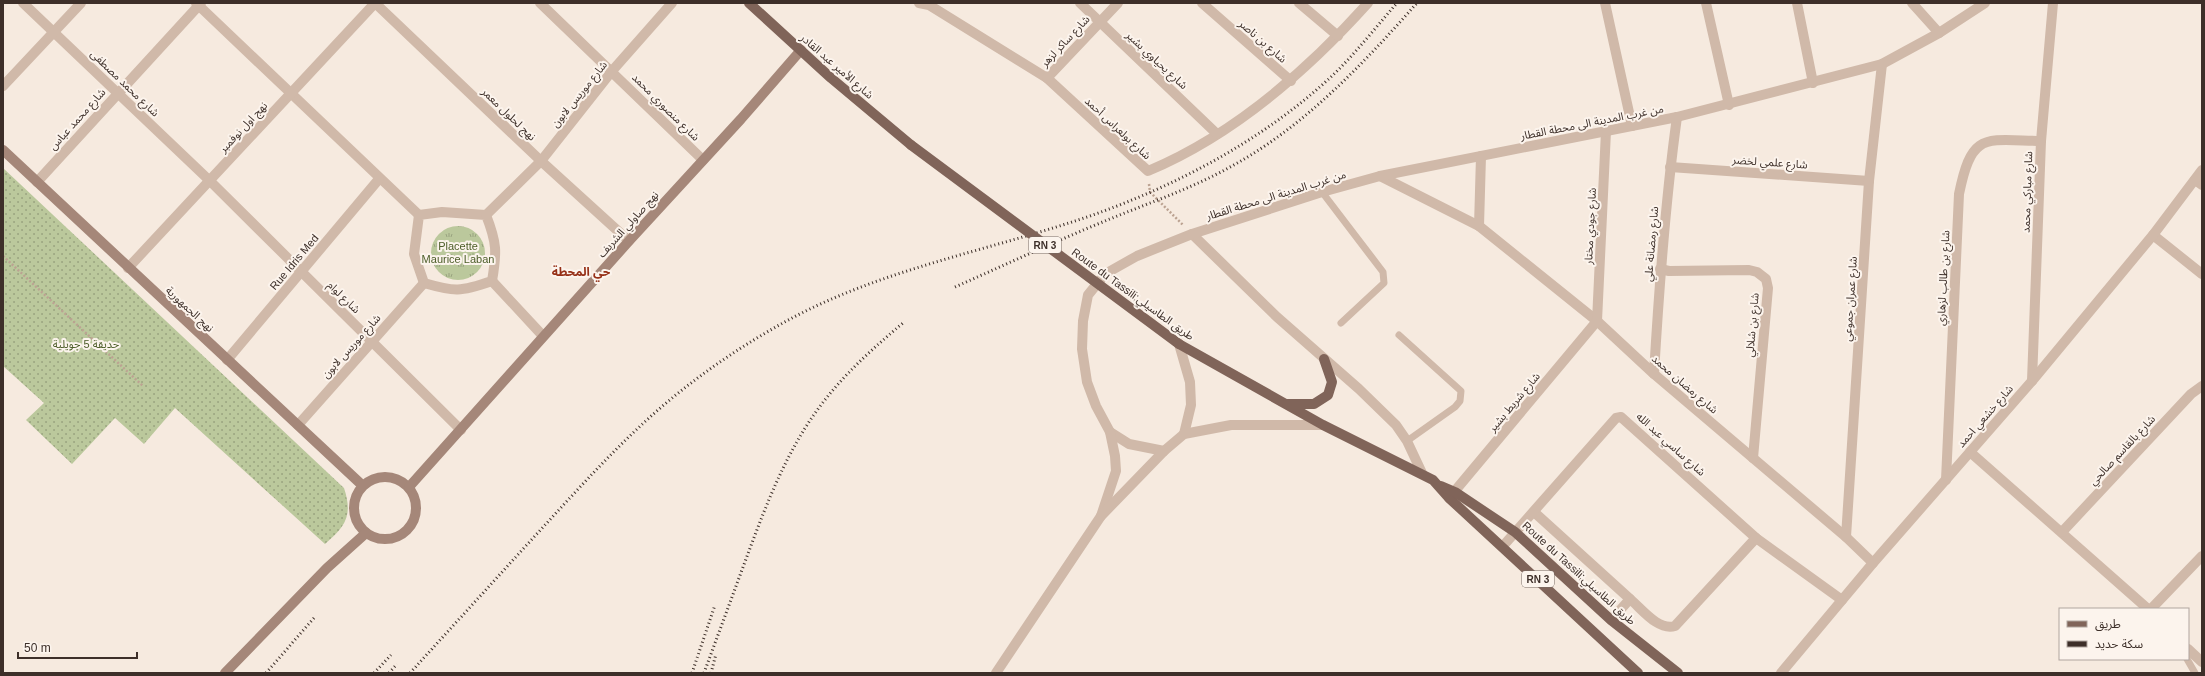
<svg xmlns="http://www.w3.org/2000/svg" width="2205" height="676" font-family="Arial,'Noto Sans Arabic',sans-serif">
  <defs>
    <pattern id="grass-dots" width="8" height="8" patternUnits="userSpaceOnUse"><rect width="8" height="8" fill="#bbc89c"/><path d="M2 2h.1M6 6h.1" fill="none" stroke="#99a37f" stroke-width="1.8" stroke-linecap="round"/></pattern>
    <pattern id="park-tufts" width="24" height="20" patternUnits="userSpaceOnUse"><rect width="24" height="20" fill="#bbc89c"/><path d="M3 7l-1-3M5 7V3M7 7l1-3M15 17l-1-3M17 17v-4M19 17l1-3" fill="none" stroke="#99a37f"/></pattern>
  </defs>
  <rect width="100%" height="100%" fill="#f6eadf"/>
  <!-- grass -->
  <path fill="url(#grass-dots)" d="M3,168l341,320c9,27 2,38 -19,56l-150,-136 -31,36 -29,-26 -43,46 -46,-44 18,-17 -41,-37z"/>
  <!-- park -->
  <circle fill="url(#park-tufts)" cx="458" cy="253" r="27"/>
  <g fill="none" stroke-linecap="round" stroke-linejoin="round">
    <!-- path -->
    <g stroke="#bca392" stroke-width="2.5" stroke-dasharray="2 2" stroke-linecap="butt">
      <polyline points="1149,184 1150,192 1183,225"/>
      <polyline points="3,256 143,386"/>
    </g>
    <!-- service -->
    <g stroke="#d0b9a9" stroke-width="7">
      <polyline points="1322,192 1383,272 1384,283 1341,323"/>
      <polyline points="1399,335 1461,391 1460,401 1455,407 1407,441"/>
      <polyline points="2187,659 2195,673"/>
    </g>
    <!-- minor -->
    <g stroke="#d0b9a9" stroke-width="10">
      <polyline points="23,3 210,181 461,430"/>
      <polyline points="196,3 419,215"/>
      <polyline points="375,3 541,161 629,241"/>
      <polyline points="540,3 703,160"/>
      <path d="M919,3l10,2 118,73 101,93c86,-36 158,-99 220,-168"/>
      <polyline points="1080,3 1217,134"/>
      <polyline points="1202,3 1291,81"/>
      <polyline points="1299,3 1338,36"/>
      <polyline points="1605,3 1632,126"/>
      <polyline points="1706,3 1729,105"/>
      <polyline points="1797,3 1813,83"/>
      <polyline points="1912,3 1939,33"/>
      <polyline points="1047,78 1118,3"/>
      <polyline points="3,86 81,3"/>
      <polyline points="1670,167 1869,181"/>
      <polyline points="1380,176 1479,226 1597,321 1654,374 1846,537 1873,563"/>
      <polyline points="2195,180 2202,185"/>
      <polyline points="37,182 201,3"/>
      <path d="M442,212l44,3c11,28 11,37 6,66 -32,11 -37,11 -68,2l-10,-29 5,-39z"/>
      <polyline points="486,215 541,161 612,71 672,3"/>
      <polyline points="1479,226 1481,156"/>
      <polyline points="2153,235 2202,274"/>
      <polyline points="128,268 375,3"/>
      <polyline points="1660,269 1669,271 1749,270 1757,272 1766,279 1768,288 1753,458"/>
      <polyline points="492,281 543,336"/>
      <polyline points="227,360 379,179"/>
      <path d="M1654,374c5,-86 11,-171 23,-257"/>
      <polyline points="2032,381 2041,141 2053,3"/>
      <polyline points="298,425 424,283"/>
      <polyline points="1970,452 2148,609"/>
      <path d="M1946,480l13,-286c13,-63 25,-54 82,-53"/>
      <polyline points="1449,498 1597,321 1606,131"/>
      <polyline points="1534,512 1630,599"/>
      <polyline points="2062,532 2191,394 2202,386"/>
      <polyline points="1846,537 1869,181 1882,64"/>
      <polyline points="1503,546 1616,418 1621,417 1756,538 1842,600"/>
      <polyline points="2151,609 2202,556"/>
      <path d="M1611,620l19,-21c12,10 28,32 45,27l81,-88"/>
      <polyline points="2188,649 2202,662"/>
    </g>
    <!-- tertiary -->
    <g stroke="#d0b9a9" stroke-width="10">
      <polyline points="1192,234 1277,317 1359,389 1396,425 1407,441 1422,473"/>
      <polyline points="1179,344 1190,382 1191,405 1184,434"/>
      <polyline points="1110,432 1129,444 1164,451"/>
      <polyline points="1101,516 1116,471 1115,456 1110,432 1096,406 1087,382 1082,349 1083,321 1088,295 1105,274 1137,256 1192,234 1322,192 1380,176 1677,117 1882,64 1939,33 1985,3"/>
      <polyline points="996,673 1101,516 1164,451 1184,434 1231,425 1323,425"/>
      <polyline points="1781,673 1873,563 2032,381 2153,235 2202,170"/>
    </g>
    <!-- secondary -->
    <g stroke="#a58779" stroke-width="10">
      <polyline points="3,150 362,485"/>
      <circle cx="385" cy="508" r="31"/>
      <polyline points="409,487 629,241 741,119 801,50"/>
      <polyline points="225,673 327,568 366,533"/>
    </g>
    <!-- primary -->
    <g stroke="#806459" stroke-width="10">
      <polyline points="749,3 831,78 911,145"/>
      <polyline points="1179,344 1323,425 1433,480 1449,498 1638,673"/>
      <polyline points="1287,404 1314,404 1328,395 1332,382 1324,359"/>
      <polyline points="1441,486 1455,492 1515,532 1611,620 1678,673"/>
    </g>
    <!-- rail -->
    <g stroke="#3d2f29" stroke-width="3" stroke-dasharray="1 3" stroke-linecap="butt">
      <path d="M955,287c52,-23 103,-47 155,-68 41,-17 83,-31 122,-53 73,-40 131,-102 185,-163"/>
      <polyline points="266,673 314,618"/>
      <polyline points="374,673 391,655"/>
      <polyline points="389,673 397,664"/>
      <path d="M410,673c41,-45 83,-91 124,-136 37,-40 74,-82 115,-119 43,-39 94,-74 145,-101 93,-49 197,-67 296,-101 88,-31 173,-76 242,-140 23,-22 44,-49 65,-73"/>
      <polyline points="692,673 715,605"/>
      <path d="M704,673c14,-38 28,-76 42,-114 19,-51 39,-105 72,-150 24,-33 54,-60 85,-86"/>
      <polyline points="711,673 716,654"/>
    </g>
    <!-- primary-bridge -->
    <polyline stroke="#806459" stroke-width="10" points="911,145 1179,344"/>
  </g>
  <g text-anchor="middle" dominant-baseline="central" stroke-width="4" stroke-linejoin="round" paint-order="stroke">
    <!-- shield labels -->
    <g fill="#fcf4ed" stroke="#766a64" stroke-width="1">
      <rect x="1029" y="237" width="32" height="16" rx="3"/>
      <rect x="1522" y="571" width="32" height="16" rx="3"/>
    </g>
    <g font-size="10" font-weight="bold" fill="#3d2f29">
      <text x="1045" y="245">RN 3</text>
      <text x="1538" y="579">RN 3</text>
    </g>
    <!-- street labels -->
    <g font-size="11" fill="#3d2f29" stroke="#fcf4ed">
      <text transform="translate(1065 41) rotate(-47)">شارع ساكر لزهر</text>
      <text transform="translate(1263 41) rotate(41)">شارع بن ناصر</text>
      <text transform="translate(1157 60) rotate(43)">شارع يحياوي بشير</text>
      <text transform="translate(837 66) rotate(41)">شارع الأمير عبد القادر</text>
      <text transform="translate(125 83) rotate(44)">شارع محمد مصطفى</text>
      <text transform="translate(579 94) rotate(-51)">شارع موريس لابون</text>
      <text transform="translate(666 107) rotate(45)">شارع منصوري محمد</text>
      <text transform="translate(509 114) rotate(44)">نهج لحلول معمر</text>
      <text transform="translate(77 119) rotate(-48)">شارع محمد عباس</text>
      <text transform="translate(1592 122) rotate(-11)">من غرب المدينة الى محطة القطار</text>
      <text transform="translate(243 127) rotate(-47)">نهج اول نوفمبر</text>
      <text transform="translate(1118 128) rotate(43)">شارع بولعراس أحمد</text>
      <text transform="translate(1770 162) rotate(4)">شارع علمي لخضر</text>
      <text transform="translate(2027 192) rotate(-88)">شارع مباركي محمد</text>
      <text transform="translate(1276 195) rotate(-17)">من غرب المدينة الى محطة القطار</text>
      <text transform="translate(628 224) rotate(-48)">نهج صاولي الشربف</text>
      <text transform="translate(1590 226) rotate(-87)">شارع جودي مختار</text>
      <text transform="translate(1651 244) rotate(-85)">شارع رمضانة علي</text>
      <text transform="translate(294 262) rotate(-50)">Rue Idris Med</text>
      <text transform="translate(1943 278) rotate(-87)">شارع بن طالب لزهاري</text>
      <text transform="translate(1133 294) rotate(36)">Route du Tassili;طريق الطاسيلي</text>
      <text transform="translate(344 297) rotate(44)">شارع لوام</text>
      <text transform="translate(1850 299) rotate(-86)">شارع عمران جموعي</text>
      <text transform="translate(190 309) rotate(43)">نهج الجمهورية</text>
      <text transform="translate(1752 325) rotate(-85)">شارع بن شلالي</text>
      <text transform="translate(351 346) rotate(-48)">شارع موريس لابون</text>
      <text transform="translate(1685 384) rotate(41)">شارع رمضان محمد</text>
      <text transform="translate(1514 402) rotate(-50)">شارع شريط بشير</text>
      <text transform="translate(1985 416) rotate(-49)">شارع خشعي احمد</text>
      <text transform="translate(1671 444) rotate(42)">شارع ساسي عبد الله</text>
      <text transform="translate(2122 450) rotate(-47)">شارع بالقاسم صالحي</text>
      <text transform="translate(1579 573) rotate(42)">Route du Tassili;طريق الطاسيلي</text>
    </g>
    <!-- park labels -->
    <g font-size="11" fill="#4d5e2a" stroke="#fcf4ed">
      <text x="458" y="246">Placette<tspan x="458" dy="13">Maurice Laban</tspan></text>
      <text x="86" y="344">حديقة 5 جويلية</text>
    </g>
    <!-- neighbourhood labels -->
    <g font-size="12" font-weight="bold" fill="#963017" stroke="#fcf4ed">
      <text x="581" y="272">حي المحطة</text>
    </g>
  </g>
  <!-- border -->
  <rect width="2205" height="676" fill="none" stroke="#3d2f29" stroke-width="8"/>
  <!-- legend -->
  <rect x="2059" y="608" width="130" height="52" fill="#fcf4ed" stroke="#b0a59f"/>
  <rect x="2067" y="621" width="20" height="6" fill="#806459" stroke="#b0a59f"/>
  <text x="2095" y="628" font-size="12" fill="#3d2f29">طريق</text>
  <rect x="2067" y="641" width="20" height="6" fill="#3d2f29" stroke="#b0a59f"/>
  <text x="2095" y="648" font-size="12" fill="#3d2f29">سكة حديد</text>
  <!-- scale -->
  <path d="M18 652v6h119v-6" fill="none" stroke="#3d2f29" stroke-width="2"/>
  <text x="24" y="652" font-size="12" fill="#3d2f29" stroke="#fcf4ed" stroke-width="3" paint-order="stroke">50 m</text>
</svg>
